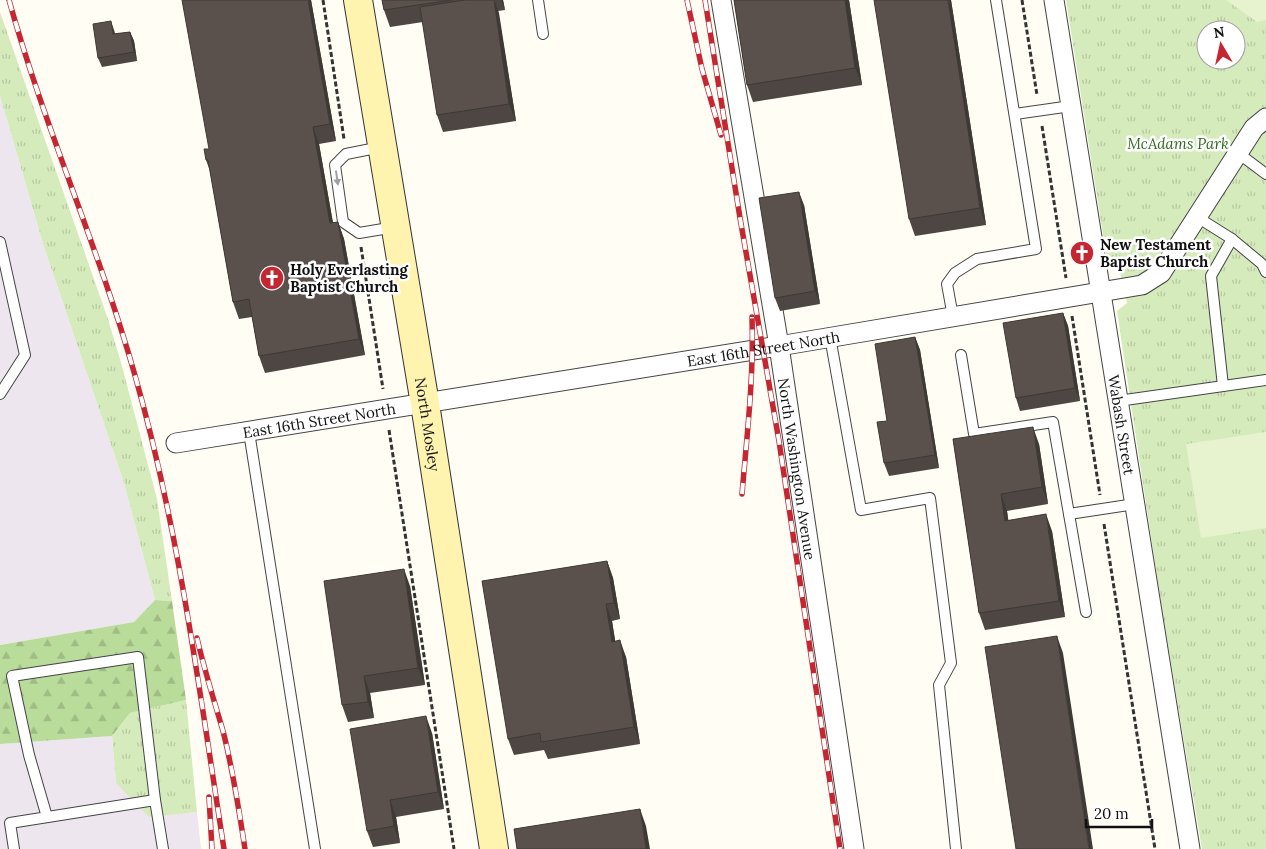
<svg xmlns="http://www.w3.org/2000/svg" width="1266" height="849" font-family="Lora,serif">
  <defs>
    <pattern id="grass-tufts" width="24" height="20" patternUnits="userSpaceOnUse" patternTransform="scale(1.25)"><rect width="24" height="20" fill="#d6ebbc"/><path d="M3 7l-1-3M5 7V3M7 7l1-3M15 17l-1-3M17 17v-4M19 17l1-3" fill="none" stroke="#b7c8a1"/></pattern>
    <pattern id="forest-firs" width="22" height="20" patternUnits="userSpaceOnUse" patternTransform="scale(1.25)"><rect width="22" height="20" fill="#badc9b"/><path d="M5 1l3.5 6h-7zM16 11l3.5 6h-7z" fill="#9fbc84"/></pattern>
  </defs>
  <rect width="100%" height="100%" fill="#fffdf4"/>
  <!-- industrial -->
  <g fill="#ede6ef">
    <polygon points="0,96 44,247 124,483 155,600 134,622 0,645"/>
    <polygon points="112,736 116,783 187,813 197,812 201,849 0,849 0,744"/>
  </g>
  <!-- grass -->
  <g fill="url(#grass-tufts)" fill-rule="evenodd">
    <path d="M1066,0h200v849h-64l-40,-239 -45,-299 10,-8 -8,-35 -12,-8zM1206,30h30v30h-30z"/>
    <polygon points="0,12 108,319 122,366 157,499 172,601 155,600 124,483 44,247 0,96"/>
    <polygon points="186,700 197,812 149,817 116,783 112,736 130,713"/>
  </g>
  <!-- forest -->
  <polygon fill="url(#forest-firs)" points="155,600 172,601 186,700 130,713 112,736 0,744 0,645 134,622"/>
  <!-- pitch -->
  <g fill="#e7f2ce">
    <polygon points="1226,0 1266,0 1266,20 1257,22"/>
    <polygon points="1266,432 1266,528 1201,538 1186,444"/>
  </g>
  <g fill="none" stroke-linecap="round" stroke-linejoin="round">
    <!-- lane casing -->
    <g stroke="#444" stroke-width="12">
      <g id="lane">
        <polyline points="538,0 543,34"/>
        <polyline points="1015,114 1071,106"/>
        <polyline points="381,147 346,154 335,165 343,222 359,233 395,227"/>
        <polyline points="1238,153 1266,174"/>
        <polyline points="1197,217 1232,239 1211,276 1223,386"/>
        <polyline points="1232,239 1262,264 1266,272"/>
        <polyline points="0,242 25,355 0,394"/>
        <polyline points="953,317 947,284 955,273 977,259 1036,249 996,0"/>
        <polyline points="830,337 861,510 930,498 951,663 939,685 956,849"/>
        <polyline points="961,355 974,434 1053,422 1086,612"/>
        <polyline points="1118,401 1266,380"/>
        <polyline points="249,432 315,849"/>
        <polyline points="1069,514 1135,504"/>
        <polyline points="47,817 29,755 12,676 138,657 155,800"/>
        <polyline points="14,849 10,823 155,800 163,849"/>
      </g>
    </g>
    <!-- street casing -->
    <g stroke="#444" stroke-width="21">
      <g id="street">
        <path id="s1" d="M721,0l58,346 75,503"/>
        <path id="s2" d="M1054,0l136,849"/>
        <path id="s3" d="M176,443l603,-97 363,-61 19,-12 93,-145 12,-10"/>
      </g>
    </g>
    <!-- secondary casing -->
    <g stroke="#333" stroke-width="30">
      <g id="secondary">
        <path id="s4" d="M358,0l67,404 69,445"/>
      </g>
    </g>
    <!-- path -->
    <g stroke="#333" stroke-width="3" stroke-dasharray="5 2.5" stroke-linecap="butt">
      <polyline points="323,0 344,139"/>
      <polyline points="1022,0 1037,95"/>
      <polyline points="1042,126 1066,278"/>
      <polyline points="361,247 383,389"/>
      <polyline points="1072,316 1100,495"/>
      <polyline points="389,430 454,849"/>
      <polyline points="1104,524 1155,849"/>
    </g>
    <!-- lane -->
    <use href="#lane" stroke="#fff" stroke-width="10"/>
    <!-- street -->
    <use href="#street" stroke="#fff" stroke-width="19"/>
    <!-- secondary -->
    <use href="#secondary" stroke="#fff4af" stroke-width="28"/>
    <!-- rail casing -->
    <g stroke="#c42632" stroke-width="5.5">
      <g id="rail">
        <path d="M9,0c35,126 89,246 125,372 45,156 65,317 90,477"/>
        <polyline points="687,0 702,69 721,135"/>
        <polyline points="705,0 740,218 779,441 840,849"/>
        <path d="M742,494c5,-59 12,-118 10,-177"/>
        <path d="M197,638c7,31 17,62 26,93 10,39 16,79 22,118"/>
        <polyline points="209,797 212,849"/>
      </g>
    </g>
    <!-- rail -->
    <use href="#rail" stroke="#fff" stroke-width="4" stroke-dasharray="11" stroke-linecap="butt"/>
  </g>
  <!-- wall -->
  <g fill="#4d4642">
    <polygon points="311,0 336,141 319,144 333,223 338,222 344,239 365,355 265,373 259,356 252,317 239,319 233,302 210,171 206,160 209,149"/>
    <polygon points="382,0 503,0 505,10 498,11 516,121 443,132 437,115 423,22 390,27 384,10"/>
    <polygon points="734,0 849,0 862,85 753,102 747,85"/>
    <polygon points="951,0 986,225 915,236 909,219"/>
    <polygon points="114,30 115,34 130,32 134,41 137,61 102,67 98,58"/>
    <polygon points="804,205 820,304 780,311 775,298"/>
    <polygon points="1063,313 1068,326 1080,401 1020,411 1016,398"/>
    <polygon points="915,337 920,350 939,468 889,476 884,463 887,421"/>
    <polygon points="953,439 1039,444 1048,504 1007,511 1008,520 1052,531 1065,617 985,630 979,613"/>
    <polygon points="607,561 613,578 620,619 612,621 615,641 626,657 640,744 548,759 544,750 514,755 508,739"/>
    <polygon points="410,586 425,685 370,693 374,718 348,722 342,705"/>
    <polygon points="432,733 444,809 396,817 400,843 373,847 367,831"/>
  </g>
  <!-- shaded-wall -->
  <g fill="#3f3936">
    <polygon points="308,0 311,0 336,141 330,124"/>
    <polygon points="494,0 499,13 516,121 509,104"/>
    <polygon points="501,0 503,0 505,10"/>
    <polygon points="845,0 849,0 862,85 855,68"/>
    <polygon points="948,0 951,0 986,225 980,208"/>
    <polygon points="111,21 114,30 116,43 113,34"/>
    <polygon points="130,32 134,41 137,61 134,52"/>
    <polygon points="313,127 319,144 336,240 330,223"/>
    <polygon points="799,192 804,205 820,304 815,291"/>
    <polygon points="338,222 344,239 365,355 359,339"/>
    <polygon points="1063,313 1068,326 1080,401 1075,388"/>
    <polygon points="915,337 920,350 939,468 935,455"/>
    <polygon points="1033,427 1039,444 1048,504 1042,487"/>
    <polygon points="1001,494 1007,511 1011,538 1005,521"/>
    <polygon points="1046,514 1052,531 1065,617 1059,601"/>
    <polygon points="607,561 613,578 620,619 614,603"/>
    <polygon points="404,569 410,586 425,685 418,668"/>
    <polygon points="606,604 612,621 618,658 612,642"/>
    <polygon points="1057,636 1063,653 1093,849 1089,849"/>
    <polygon points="620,640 626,657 640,744 634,727"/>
    <polygon points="364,676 370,693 374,718 368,702"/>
    <polygon points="426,716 432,733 444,809 438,792"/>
    <polygon points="390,800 396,817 400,843 394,826"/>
    <polygon points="640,809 646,826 650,849 646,849"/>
  </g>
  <!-- building -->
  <g fill="#5a514d" stroke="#3f3936">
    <polygon points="182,0 308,0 330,124 313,127 330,223 338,222 359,339 259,356 249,299 233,302 208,160 206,160 204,149 209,149"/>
    <polygon points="382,0 452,0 384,10"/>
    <polygon points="465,0 494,0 509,104 437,115 420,7"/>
    <polygon points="734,0 845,0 855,68 747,85"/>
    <polygon points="874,0 948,0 980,208 909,219"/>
    <polygon points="111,21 113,34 130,32 134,52 98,58 93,24"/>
    <polygon points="799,192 815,291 775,298 759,198"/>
    <polygon points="1063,313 1075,388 1016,398 1003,323"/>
    <polygon points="915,337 935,455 884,463 877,422 887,421 875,344"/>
    <polygon points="1033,427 1042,487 1001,494 1005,521 1046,514 1059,601 979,613 953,439"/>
    <polygon points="607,561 614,603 606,604 612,642 620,640 634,727 541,742 540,733 508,739 482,581"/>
    <polygon points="404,569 418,668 364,676 368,702 342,705 324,581"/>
    <polygon points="1057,636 1089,849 1016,849 985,647"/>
    <polygon points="426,716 438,792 390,800 394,826 367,831 350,729"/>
    <polygon points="640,809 646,849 517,849 514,829"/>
  </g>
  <!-- one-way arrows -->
  <defs><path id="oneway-solid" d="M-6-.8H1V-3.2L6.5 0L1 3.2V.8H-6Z" transform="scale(1.25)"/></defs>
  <use fill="#a0a0a0" href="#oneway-solid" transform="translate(337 178) rotate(82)"/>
  <!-- icons -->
  <defs>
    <g id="church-disc" transform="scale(1.25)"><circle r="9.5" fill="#c42632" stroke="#fff"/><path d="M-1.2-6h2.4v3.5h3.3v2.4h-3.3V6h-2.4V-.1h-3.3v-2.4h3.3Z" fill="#fff"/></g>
  </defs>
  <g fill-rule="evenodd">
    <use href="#church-disc" x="1082" y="253"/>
    <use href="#church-disc" x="272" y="278"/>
  </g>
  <g text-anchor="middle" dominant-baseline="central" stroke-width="5" stroke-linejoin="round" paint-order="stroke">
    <!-- park labels -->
    <g font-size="15" font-style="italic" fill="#316b1f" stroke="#fff">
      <text x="1178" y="143">McAdams Park</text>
    </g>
    <!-- poi labels -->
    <g font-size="15" font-weight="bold" fill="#111" stroke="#fff" text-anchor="start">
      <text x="1100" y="244">New Testament<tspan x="1100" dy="17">Baptist Church</tspan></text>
      <text x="290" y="269">Holy Everlasting<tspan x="290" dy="17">Baptist Church</tspan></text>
    </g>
    <!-- street labels -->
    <g font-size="15" fill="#111" stroke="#fff">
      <text stroke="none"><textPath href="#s3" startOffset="595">East 16th Street North</textPath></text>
      <text stroke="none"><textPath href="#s3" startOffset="145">East 16th Street North</textPath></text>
      <text stroke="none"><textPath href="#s4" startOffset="430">North Mosley</textPath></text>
      <text stroke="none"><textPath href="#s2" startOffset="430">Wabash Street</textPath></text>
      <text stroke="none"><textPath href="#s1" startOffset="475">North Washington Avenue</textPath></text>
    </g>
  </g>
  <!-- north arrow -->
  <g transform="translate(1221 45) rotate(351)"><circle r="24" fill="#ffffff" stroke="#a0a0a0"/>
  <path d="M0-4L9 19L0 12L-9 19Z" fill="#c42632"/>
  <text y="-8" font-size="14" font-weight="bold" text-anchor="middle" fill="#111111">N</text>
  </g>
  <!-- scale -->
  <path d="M1086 819v8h66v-8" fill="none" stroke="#111111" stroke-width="2.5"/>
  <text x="1094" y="819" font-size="15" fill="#111111" stroke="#ffffff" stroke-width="4" paint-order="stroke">20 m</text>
</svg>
